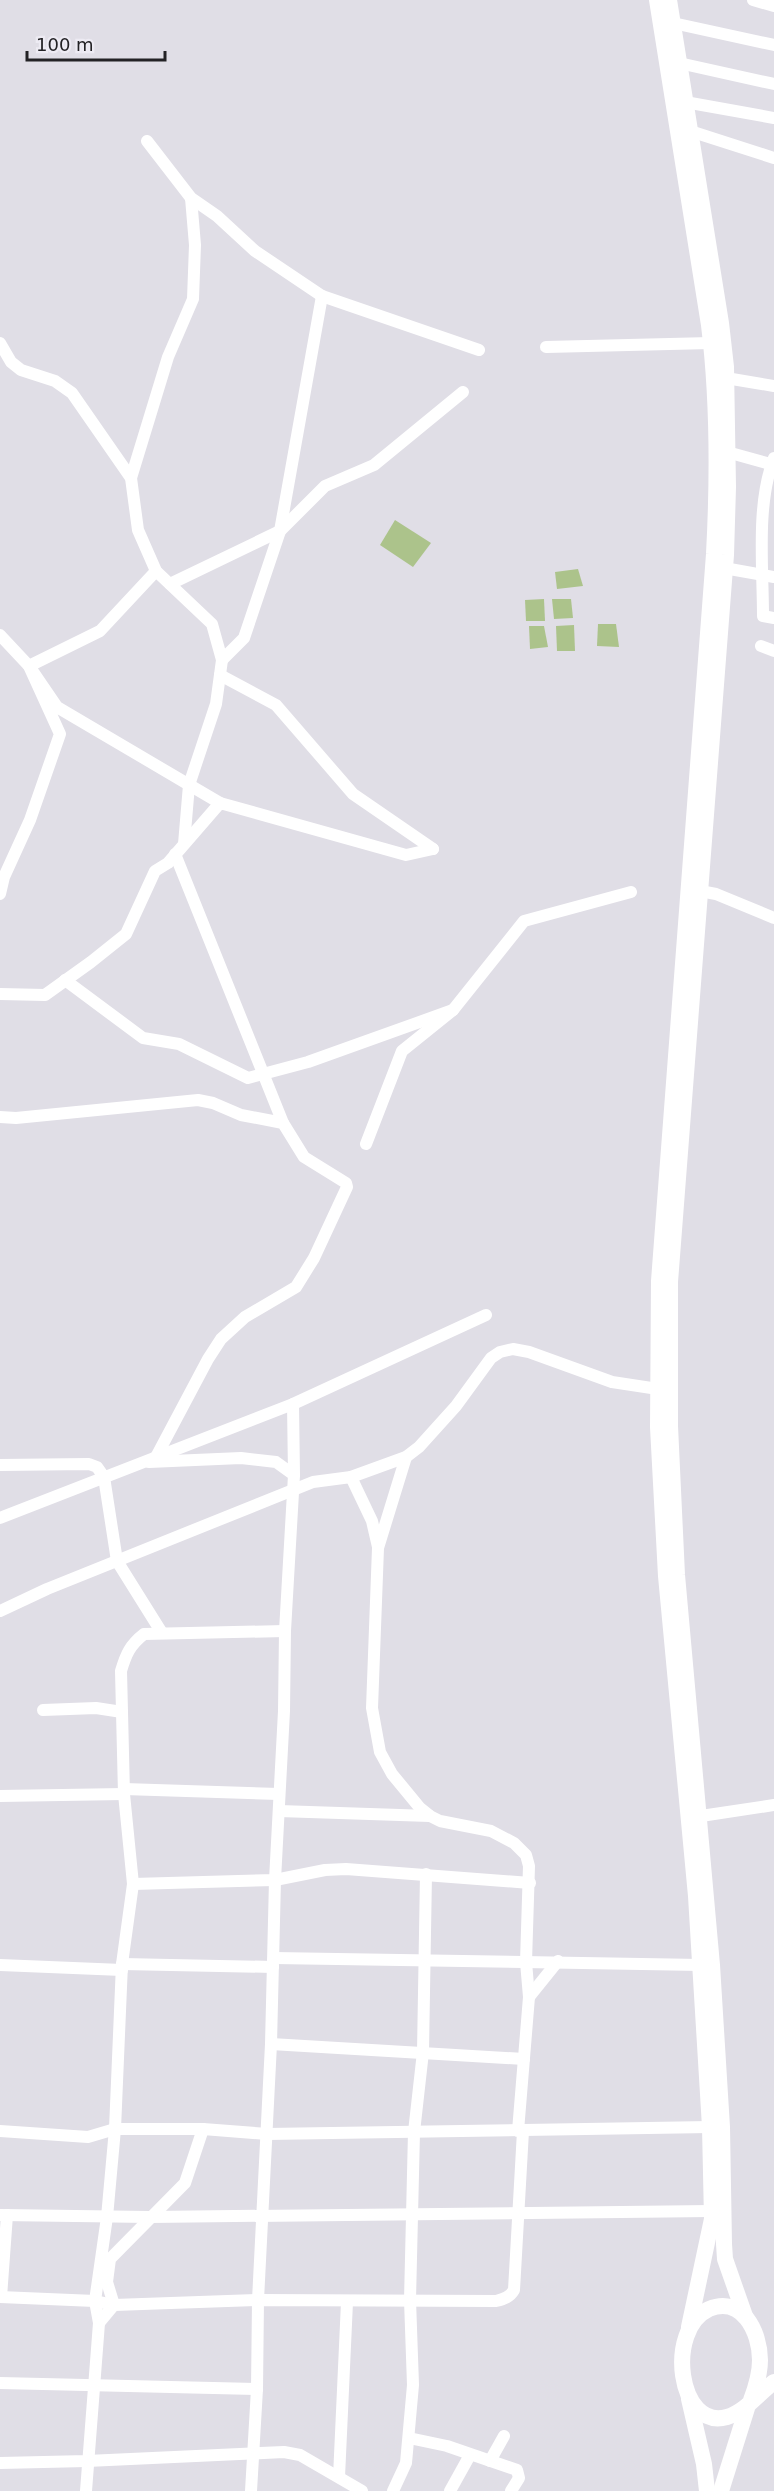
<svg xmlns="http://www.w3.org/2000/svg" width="774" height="2491" font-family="'DejaVu Sans',sans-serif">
  <rect width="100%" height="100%" fill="#e0dee6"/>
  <!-- green -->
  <g fill="#acc38b">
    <polygon points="395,520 431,543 413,567 380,545"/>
    <polygon points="578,569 583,586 557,589 555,572"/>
    <polygon points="544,599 545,621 526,621 525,600"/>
    <polygon points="552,599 571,599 573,618 554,619"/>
    <polygon points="598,624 616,624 619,647 597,646"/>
    <polygon points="574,625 575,651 557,651 556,626"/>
    <polygon points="529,626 544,626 548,647 530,649"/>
  </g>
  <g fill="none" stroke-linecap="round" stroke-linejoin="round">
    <!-- minor -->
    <g stroke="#fff" stroke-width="12">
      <polyline points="753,0 774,6"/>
      <polyline points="673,23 774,45"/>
      <polyline points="679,63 774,84"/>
      <polyline points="685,102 774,118"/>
      <polyline points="690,131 774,158"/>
      <polyline points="147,141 191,198 217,216 255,251 322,296 479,350"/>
      <polyline points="0,343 11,362 21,370 55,381 72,393 131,478 138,530 156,571 212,624 222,660 216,704 189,785 184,844"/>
      <polyline points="546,347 711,343"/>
      <polyline points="726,378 774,386"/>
      <polyline points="727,452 774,465"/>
      <path d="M774,458c-18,46 -11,109 -11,158l11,2"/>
      <polyline points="131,478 168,357 193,299 195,245 191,198"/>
      <polyline points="724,568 774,577"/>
      <polyline points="170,584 280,531 325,486 374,465 463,392"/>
      <polyline points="0,635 29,666 100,631 156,571"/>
      <polyline points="761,646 774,651"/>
      <polyline points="222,660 244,638 280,531 322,296"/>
      <polyline points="220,675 276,705 353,794 433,849"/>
      <polyline points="175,854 283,1123"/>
      <polyline points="700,891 716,894 774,918"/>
      <polyline points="0,894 4,877 30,820 60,734 29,666 57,707 220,803"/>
      <polyline points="65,980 143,1038 179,1044 248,1078 308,1062 453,1010"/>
      <polyline points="0,994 45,995 91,962 126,934 155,871 168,863 220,803 406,855 433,849"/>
      <polyline points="0,1117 16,1118 198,1100 213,1103 241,1115 283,1123 304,1157 346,1183 347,1187 314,1258 296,1287 245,1317 221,1339 208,1359 156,1457"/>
      <polyline points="366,1144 402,1051 453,1010 524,921 631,892"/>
      <polyline points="293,1404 294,1475"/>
      <polyline points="406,1457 378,1548 372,1708 380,1752 392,1774 420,1808 430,1816 440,1821 491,1831 514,1843 526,1855 529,1866 526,1962 529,1997 518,2131"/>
      <polyline points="149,1462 241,1458 276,1462 294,1475 285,1631 284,1711 275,1880 271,2044 258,2300 257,2389 251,2491"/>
      <polyline points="0,1465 89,1464 97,1467 104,1477 117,1561 162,1633"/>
      <polyline points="351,1477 372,1521 378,1547"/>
      <polyline points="0,1518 293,1404 486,1315"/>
      <polyline points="0,1611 47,1589 313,1482 351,1477 406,1457 419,1447 456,1406 491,1358 500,1352 513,1349 529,1352 612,1382 658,1389"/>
      <polyline points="43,1710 96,1708 122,1712"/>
      <polyline points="124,1789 279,1794"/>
      <polyline points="0,1796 124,1794"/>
      <polyline points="279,1811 430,1816"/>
      <polyline points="701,1816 774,1805"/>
      <polyline points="133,1884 275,1880 325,1870 346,1869 530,1883"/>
      <polyline points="274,1958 701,1965"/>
      <polyline points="122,1964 273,1967"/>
      <polyline points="0,1965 122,1970"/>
      <polyline points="529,1997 558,1961"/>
      <polyline points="271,2044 524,2059"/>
      <polyline points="0,2131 88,2137 115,2129 203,2129 267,2134 710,2127"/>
      <polyline points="0,2215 150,2217 712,2211"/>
      <path d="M0,2297l95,4 19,4 144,-5 238,1c8,-2 14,-4 18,-11l9,-159"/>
      <polyline points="1,2297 7,2215"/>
      <polyline points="99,2323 114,2305 107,2282 110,2259 185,2183 203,2129"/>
      <polyline points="0,2383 257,2389"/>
      <polyline points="409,2438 447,2446 517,2470 519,2478 511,2491"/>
      <polyline points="490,2461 504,2436"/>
      <polyline points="0,2463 87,2461 284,2452 300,2455 362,2491"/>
      <polyline points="339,2477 347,2302"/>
      <path d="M86,2491l13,-168 -4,-22 12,-84 8,-88 7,-165 11,-80 -9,-90 -3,-123c5,-17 9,-26 23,-37l141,-3"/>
      <polyline points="393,2491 406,2463 413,2385 410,2300 414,2132 423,2052 426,1874"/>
      <polyline points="450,2491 470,2455"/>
    </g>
    <!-- highway -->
    <g stroke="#fff" stroke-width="16">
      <path d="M657,0l52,325c9,74 9,154 5,229l-55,727 -1,146 8,149 30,320 14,231 2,92 -23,108"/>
      <polyline points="669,0 721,323 726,367 728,487 726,555 670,1282 670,1426 677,1575 712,1965 722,2127 724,2244 725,2259 745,2316"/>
      <polyline points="689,2399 704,2464 707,2491"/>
      <path d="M751,2400c5,-13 9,-26 9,-40 0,-28 -18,-65 -51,-51 -44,20 -31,122 18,108 18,-5 32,-24 47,-35"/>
      <polyline points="721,2491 748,2405"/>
    </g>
  </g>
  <!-- scale -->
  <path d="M27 51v9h138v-9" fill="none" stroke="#232225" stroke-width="3"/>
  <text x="36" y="51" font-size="18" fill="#232225" stroke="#edebf3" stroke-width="4.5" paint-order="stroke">100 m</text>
</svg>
